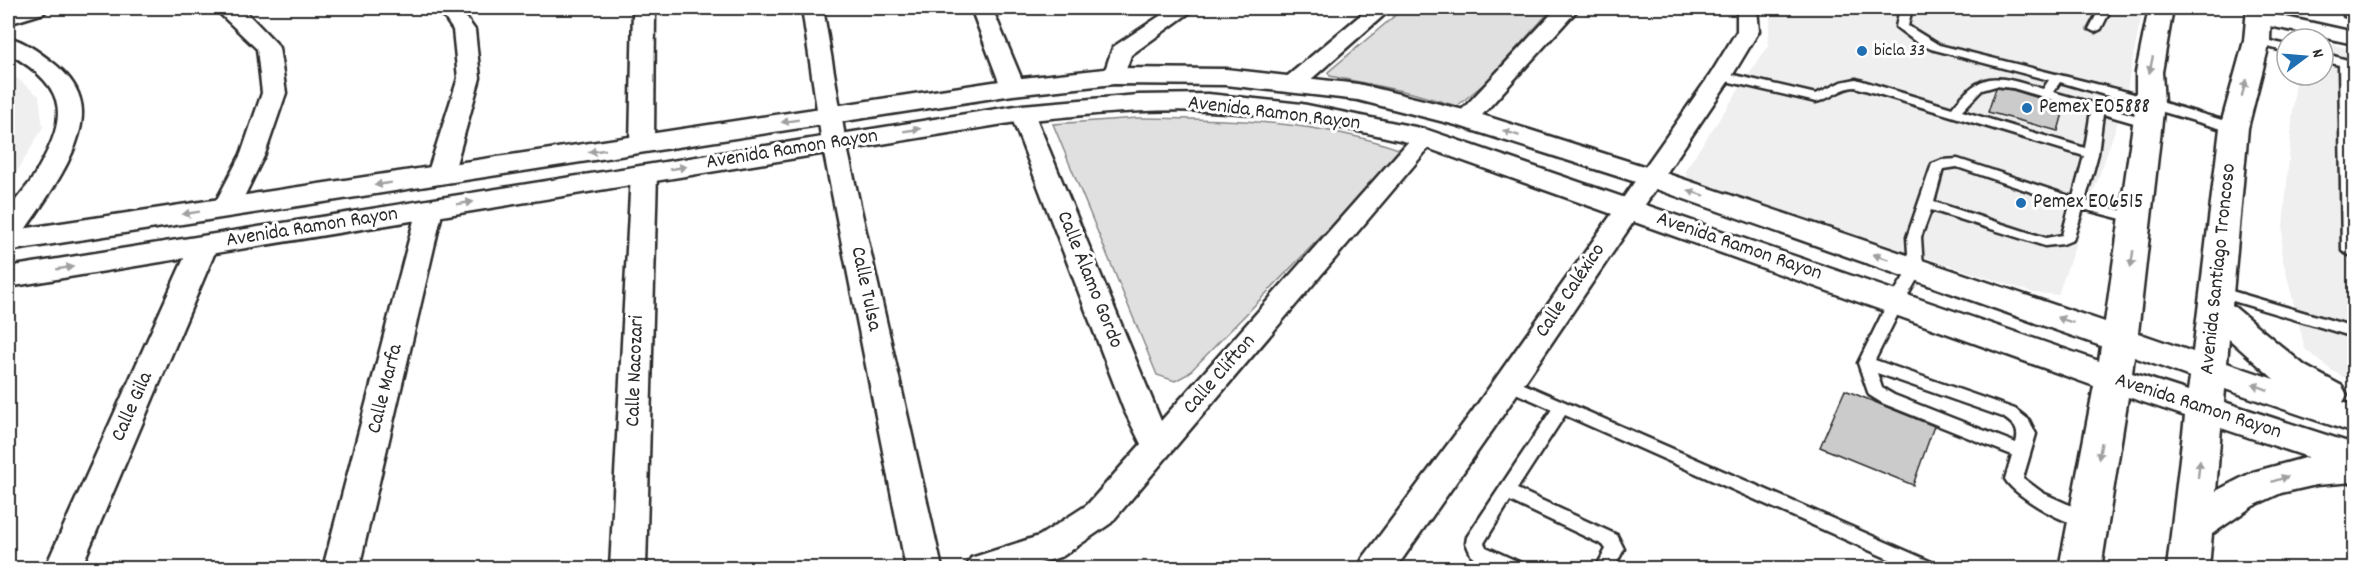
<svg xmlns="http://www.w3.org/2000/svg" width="2362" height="576" font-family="Dekko,sans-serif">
  <rect width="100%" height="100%" fill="#fff"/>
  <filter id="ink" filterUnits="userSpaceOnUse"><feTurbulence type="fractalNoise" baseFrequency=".0167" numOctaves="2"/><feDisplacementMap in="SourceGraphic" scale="12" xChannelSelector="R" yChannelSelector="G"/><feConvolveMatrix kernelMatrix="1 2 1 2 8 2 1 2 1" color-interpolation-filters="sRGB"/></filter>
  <g filter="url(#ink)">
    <!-- built -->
    <g fill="#efefef">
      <polygon points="1771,8 2143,8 2124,104 2058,295 2034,293 1686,179 1686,169 1768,46"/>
      <polygon points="2323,42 2354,50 2354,383 2331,370 2305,349 2281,252 2296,75 2323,75"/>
      <polygon points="8,71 39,96 43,127 8,187"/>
    </g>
    <!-- green -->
    <g fill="#e0e0e0" stroke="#868686" stroke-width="1.5">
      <polygon points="1404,8 1553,8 1485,83 1457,106 1412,93 1330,76 1328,72"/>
      <path d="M1138,118c89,1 182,2 266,33l-216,223 -13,7 -18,-6 -104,-251z"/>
    </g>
    <!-- building -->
    <g fill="#cbcbcb" stroke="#2b2b2b" stroke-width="1.5">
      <polygon points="1996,88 2013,90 2065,106 2058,131 1988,112"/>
      <polygon points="1845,390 1934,426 1913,485 1820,447"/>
    </g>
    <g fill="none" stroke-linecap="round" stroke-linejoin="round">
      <!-- service casing -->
      <g stroke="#2b2b2b" stroke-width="5">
        <g id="service">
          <path d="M1900,8h12l-4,18 31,19 181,45 119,35 1,3 -6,4 -5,-1 -169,-49 -7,10 99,28 2,3 -6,4 -45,-13 -5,40 -13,47 57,15 2,3 -7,4 -54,-14 -10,31 -10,4 -18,2 -114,-36 -10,27 2,32 -19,33 -29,58 140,49 14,11 7,14 -13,44 20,15 51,23 3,5 -3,5c-19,6 -79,-29 -89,-47l7,-24 -130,-52 -13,-8 -11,-32 30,-61 21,-33 -2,-32 25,-73 10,-4 16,-1 115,38 11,-41 -229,-69c-13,0 -25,12 -39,15l-99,-23 -2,-3 6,-4 95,22 25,-12 15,-3 96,29c32,-40 45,-32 91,-19l6,-9 -118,-31 -15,-7 -20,-15zM1996,86l17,2 78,23 -6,37 -123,-37 20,-21zM1957,167l113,38 -8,30 -16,3 -112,-36 9,-33zM1877,373l126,44c11,8 17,12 13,26l-122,-48 -12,-7z"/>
          <polygon points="2094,8 2106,8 2110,11 2101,29 2095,32 2089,29 2098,12"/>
          <polygon points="2348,11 2354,12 2354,18 2344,16 2344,12"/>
          <polygon points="2257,38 2287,45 2287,52 2253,43 2253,39"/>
          <polygon points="2323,53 2354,62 2354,68 2351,68 2354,254 2349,255 2342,251 2339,65 2323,61"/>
          <polygon points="2218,287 2354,327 2354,337 2213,295 2210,292 2213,289"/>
          <polygon points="1508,377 1934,563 1936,568 1909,568 1565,415 1517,489 1617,535 1624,549 1614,568 1596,568 1606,549 1603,545 1510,501 1484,543 1486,547 1521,563 1523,568 1497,568 1472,557 1466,543 1467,537 1552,409 1502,387 1500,383 1502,379"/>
        </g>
      </g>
      <!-- minor casing -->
      <g stroke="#2b2b2b" stroke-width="5">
        <g id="minor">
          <polygon points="214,8 243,9 276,43 279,48 286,93 265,154 239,207 235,213 226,215 217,213 213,207 241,154 262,93 257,49"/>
          <polygon points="438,8 459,8 475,30 480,78 453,175 449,180 440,183 431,180 427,175 458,78 453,30"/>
          <polygon points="633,8 655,8 654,144 651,149 642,151 633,149 630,144"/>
          <polygon points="802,8 823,8 846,143 942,568 906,568 822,143"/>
          <polygon points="971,8 992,8 1025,87 1021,92 1013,94 1005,92 1001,87"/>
          <polygon points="1172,8 1196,8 1131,55 1122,81 1114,83 1106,81 1103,76 1113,47"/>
          <polygon points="1369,8 1392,8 1300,89 1292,91 1284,89 1280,84 1284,79"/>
          <polygon points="1557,8 1579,8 1474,124 1466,126 1458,124 1454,119 1458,114"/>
          <polygon points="1737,8 1757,8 1759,31 1732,76 1494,428 1396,568 1358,568 1363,558 1472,412 1710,75 1737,31"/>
          <polygon points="2259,11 2354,32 2354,44 2251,22 2248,17 2251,12"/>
          <path d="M8,37c16,4 31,15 44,25 12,9 24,22 28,37 13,42 -40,108 -62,141l-10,2c-1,-6 -3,-20 0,-27 3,-12 16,-24 23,-34 37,-61 42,-91 -23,-128z"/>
          <polygon points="1022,106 1030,108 1034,113 1161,421 1416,133 1425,131 1434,133 1437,138 1111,523 1063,556 1026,568 966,568 971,558 1039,536 1087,505 1141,444 1124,410 1010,113 1014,108"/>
          <polygon points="644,166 653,169 657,174 646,568 610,568 631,174 635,169"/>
          <polygon points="430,201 439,203 443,209 359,568 323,568 417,209 421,203"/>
          <polygon points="204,237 214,239 218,245 81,568 45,568 190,245 194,239"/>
        </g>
      </g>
      <!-- secondary casing -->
      <g stroke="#2b2b2b" stroke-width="5">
        <g id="secondary">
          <polygon points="12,8 47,8 44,13 8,24 8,9"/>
          <path d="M2149,8h24l-11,64 2,31 -26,230 55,19 27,-224 24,-87 3,-33h24l-1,33 -22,87 -16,177 73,61 37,20 5,9 -4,7 11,4v27l-129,-44 -1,13 130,42v38l-38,3 -35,8 -28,13 -41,28 -3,34h-42l18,-152 -57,-19 -27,171h-42l35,-182 -678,-242c-68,-16 -137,-30 -207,-33 -62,-3 -125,4 -187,10l-1014,166v-20l1014,-162 116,-10 70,-1 94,10 123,25 674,232 2,-15 -462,-163 -183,-58 -98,-25 -132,-15 -112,-1 -101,11 -1005,156v-20l1005,-152 101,-11 112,1 132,15 118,29 183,58 446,151 31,-219v-31zM2229,339l45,40 -47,-16zM2134,357l56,20 -2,14 -56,-18zM2221,428l87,29 -55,15 -37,19z"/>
        </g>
      </g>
      <!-- service -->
      <use href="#service" fill="#fff" fill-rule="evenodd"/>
      <!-- minor -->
      <use href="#minor" fill="#fff" fill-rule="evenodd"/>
      <!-- secondary -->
      <use href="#secondary" fill="#fff" fill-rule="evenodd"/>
    </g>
    <!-- one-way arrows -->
    <defs><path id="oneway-solid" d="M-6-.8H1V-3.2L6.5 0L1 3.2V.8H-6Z" transform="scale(1.5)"/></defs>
    <g fill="#a0a0a0">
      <use href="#oneway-solid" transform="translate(2151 65) rotate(102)"/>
      <use href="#oneway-solid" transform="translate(2244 88) rotate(-75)"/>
      <use href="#oneway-solid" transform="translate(790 121) rotate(171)"/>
      <use href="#oneway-solid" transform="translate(912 130) rotate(-9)"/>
      <use href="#oneway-solid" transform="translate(1511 133) rotate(-162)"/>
      <use href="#oneway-solid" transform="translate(597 151) rotate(171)"/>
      <use href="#oneway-solid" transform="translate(678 168) rotate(-9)"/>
      <use href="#oneway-solid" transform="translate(383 184) rotate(171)"/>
      <use href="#oneway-solid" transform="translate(1696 193) rotate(-161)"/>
      <use href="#oneway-solid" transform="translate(465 203) rotate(-9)"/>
      <use href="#oneway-solid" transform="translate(191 213) rotate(171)"/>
      <use href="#oneway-solid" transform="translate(1881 257) rotate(-161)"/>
      <use href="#oneway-solid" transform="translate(2132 259) rotate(98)"/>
      <use href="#oneway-solid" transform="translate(65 268) rotate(-9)"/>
      <use href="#oneway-solid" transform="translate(2065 320) rotate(-161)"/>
      <use href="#oneway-solid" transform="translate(2260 387) rotate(-160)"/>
      <use href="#oneway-solid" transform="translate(2100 451) rotate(100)"/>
      <use href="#oneway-solid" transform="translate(2199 469) rotate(-83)"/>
      <use href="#oneway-solid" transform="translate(2280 479) rotate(-18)"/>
    </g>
  </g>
  <!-- markers -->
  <g fill="#1f6fb2" stroke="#fff" stroke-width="2">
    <circle cx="1862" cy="51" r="6"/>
    <circle cx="2027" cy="108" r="6"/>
    <circle cx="2021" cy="203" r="6"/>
  </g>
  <g text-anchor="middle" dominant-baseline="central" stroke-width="6" stroke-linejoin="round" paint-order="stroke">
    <!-- far-poi labels -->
    <g font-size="18" fill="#2b2b2b" stroke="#fff" text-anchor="start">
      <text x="1874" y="51">bicla 33</text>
    </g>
    <!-- poi labels -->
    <g font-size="21" fill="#2b2b2b" stroke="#fff" text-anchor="start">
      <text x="2039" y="108">Pemex E05888</text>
      <text x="2033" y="203">Pemex E06515</text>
    </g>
    <!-- street labels -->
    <g font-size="21" fill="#2b2b2b" stroke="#fff">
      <text transform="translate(1274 114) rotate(7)">Avenida Ramon Rayon</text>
      <text transform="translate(792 150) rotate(-9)">Avenida Ramon Rayon</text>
      <text transform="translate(312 228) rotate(-9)">Avenida Ramon Rayon</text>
      <text transform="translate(1739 247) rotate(19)">Avenida Ramon Rayon</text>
      <text transform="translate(2219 269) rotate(-84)">Avenida Santiago Troncoso</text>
      <text transform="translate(1089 280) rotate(68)">Calle Álamo Gordo</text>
      <text transform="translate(865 289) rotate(78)">Calle Tulsa</text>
      <text transform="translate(1571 291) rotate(-56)">Calle Caléxico</text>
      <text transform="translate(636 371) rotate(-88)">Calle Nacozari</text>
      <text transform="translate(1220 375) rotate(-49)">Calle Clifton</text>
      <text transform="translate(386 389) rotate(-76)">Calle Marfa</text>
      <text transform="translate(133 407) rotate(-66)">Calle Gila</text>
      <text transform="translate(2198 407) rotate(18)">Avenida Ramon Rayon</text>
    </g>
  </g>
  <!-- margin -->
  <rect width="2362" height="576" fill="none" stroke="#fff" stroke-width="30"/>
  <rect x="15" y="15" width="2332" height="546" fill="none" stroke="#2b2b2b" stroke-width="2" filter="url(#ink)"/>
  <!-- north arrow -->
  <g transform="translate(2305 57) rotate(74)"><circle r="28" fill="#ffffff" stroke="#aaaaaa" stroke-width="1.5"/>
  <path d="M0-4.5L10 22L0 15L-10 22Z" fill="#1f6fb2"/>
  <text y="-9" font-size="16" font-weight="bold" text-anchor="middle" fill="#2b2b2b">N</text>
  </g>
</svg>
